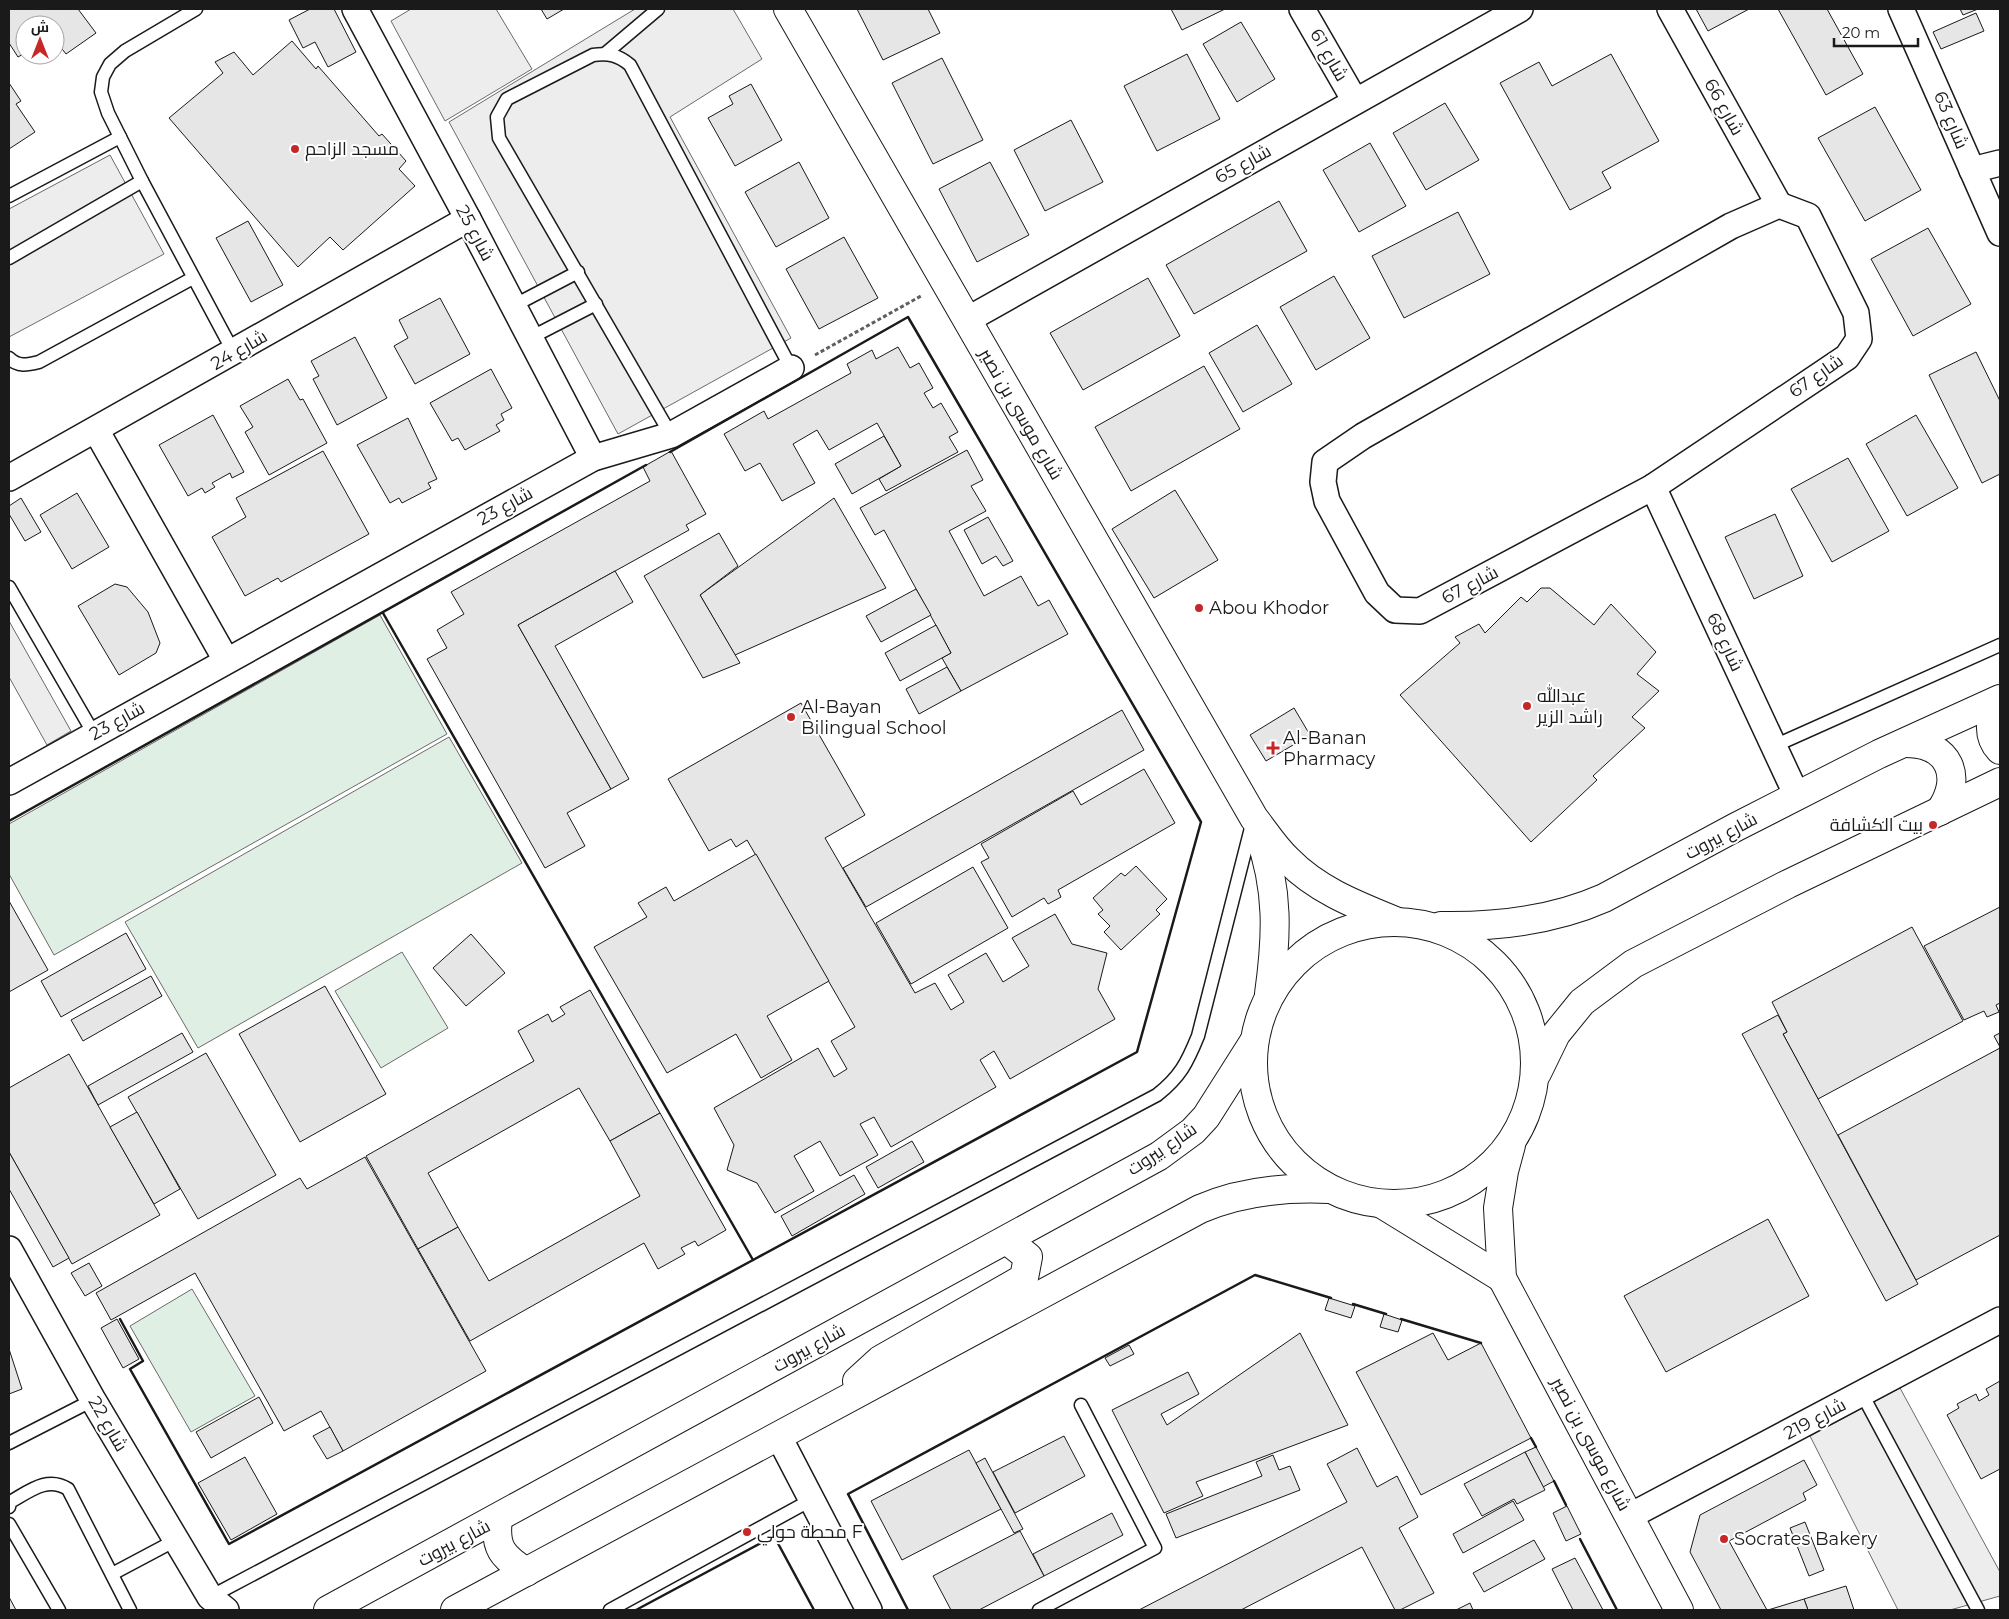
<svg xmlns="http://www.w3.org/2000/svg" width="2009" height="1619" font-family="Montserrat,Cairo,sans-serif">
  <rect width="100%" height="100%" fill="#fff"/>
  <!-- green -->
  <g fill="#e0efe3" stroke="#6a6a6a">
    <polygon points="380,615 447,734 54,955 9,874 9,824"/>
    <polygon points="449,737 522,863 198,1048 125,922"/>
    <polygon points="402,952 448,1028 381,1068 335,991"/>
    <polygon points="192,1289 255,1396 191,1432 130,1326"/>
  </g>
  <!-- parking -->
  <g fill="#ededed" stroke="#6a6a6a">
    <polygon points="411,9 496,9 532,69 445,121 391,21"/>
    <polygon points="635,9 733,9 762,59 670,117 791,338 618,434 449,122"/>
    <polygon points="110,155 164,254 9,337 9,209"/>
    <polygon points="9,621 71,731 47,745 9,677"/>
    <polygon points="1900,1388 2000,1572 2000,1596 1950,1610 1898,1610 1810,1436"/>
  </g>
  <!-- building -->
  <g fill="#e6e6e6" stroke="#1a1a1a">
    <polygon points="9,9 78,9 96,33 66,54 59,45 55,47 55,25 25,25 25,53 18,57 9,43"/>
    <polygon points="310,9 334,9 356,52 328,67 315,42 303,48 289,20"/>
    <polygon points="541,9 564,9 547,19"/>
    <polygon points="857,9 928,9 940,33 883,60"/>
    <polygon points="1171,9 1225,9 1182,30"/>
    <polygon points="1696,9 1749,9 1708,31"/>
    <polygon points="1778,9 1827,9 1863,74 1826,95"/>
    <polygon points="1960,9 1978,9 1963,15"/>
    <polygon points="1976,13 1984,31 1941,49 1933,32"/>
    <polygon points="1241,22 1275,79 1237,102 1203,44"/>
    <polygon points="292,41 316,69 318,66 379,136 382,134 406,161 399,169 415,186 343,250 330,237 298,267 169,118 223,73 215,62 234,52 253,75"/>
    <polygon points="1187,54 1220,119 1157,151 1124,86"/>
    <polygon points="1611,54 1659,141 1602,172 1611,188 1570,210 1500,83 1539,62 1552,86"/>
    <polygon points="942,58 983,140 933,164 892,83"/>
    <polygon points="9,83 21,101 16,104 35,132 9,149"/>
    <polygon points="751,84 782,140 735,166 708,118 733,104 729,96"/>
    <polygon points="1445,103 1479,160 1426,190 1393,133"/>
    <polygon points="1875,107 1921,190 1865,221 1818,138"/>
    <polygon points="1071,120 1103,182 1045,211 1014,150"/>
    <polygon points="1370,143 1406,206 1359,232 1323,170"/>
    <polygon points="799,162 829,218 776,247 745,192"/>
    <polygon points="990,162 1029,235 977,262 939,189"/>
    <polygon points="1279,201 1307,251 1194,314 1166,265"/>
    <polygon points="1458,212 1490,274 1404,318 1372,256"/>
    <polygon points="248,221 283,285 251,302 216,238"/>
    <polygon points="1928,228 1971,304 1913,336 1871,259"/>
    <polygon points="844,237 878,298 819,329 786,269"/>
    <polygon points="1334,276 1370,338 1316,370 1280,307"/>
    <polygon points="1148,278 1180,336 1083,390 1050,333"/>
    <polygon points="440,298 470,354 415,384 394,346 408,338 399,320"/>
    <polygon points="1257,325 1292,384 1243,412 1209,353"/>
    <polygon points="355,337 387,398 337,425 313,379 319,376 311,361"/>
    <polygon points="898,347 910,368 919,363 933,388 924,393 933,408 941,403 958,432 949,437 958,452 886,491 879,479 901,466 877,423 829,450 817,430 793,444 815,483 782,501 760,463 745,471 724,434 764,411 768,419 851,373 847,364 872,350 876,359"/>
    <polygon points="1976,352 2000,401 2000,474 1982,483 1929,375"/>
    <polygon points="1204,366 1240,429 1131,491 1095,427"/>
    <polygon points="491,369 512,408 501,414 504,420 496,425 500,431 465,450 458,438 452,441 430,403"/>
    <polygon points="288,379 300,400 303,399 327,443 269,475 245,432 253,427 240,406"/>
    <polygon points="213,415 244,472 232,478 230,473 212,483 215,487 205,493 202,488 188,496 159,445"/>
    <polygon points="1916,415 1958,488 1907,516 1866,444"/>
    <polygon points="408,418 437,479 428,483 431,488 402,503 399,498 390,503 357,445"/>
    <polygon points="884,436 901,466 852,494 835,464"/>
    <polygon points="967,450 983,480 971,486 986,511 949,531 984,596 1021,576 1038,606 1049,600 1068,634 961,691 942,658 951,653 884,530 875,535 860,508"/>
    <polygon points="323,451 369,534 281,582 278,578 245,596 212,537 246,517 236,498"/>
    <polygon points="671,451 706,514 686,525 689,530 518,625 611,789 567,813 585,846 545,868 427,659 447,648 437,630 464,614 451,592 650,481 643,467"/>
    <polygon points="1848,458 1889,531 1832,562 1791,489"/>
    <polygon points="1175,490 1218,560 1154,598 1112,529"/>
    <polygon points="77,493 109,547 72,569 40,515"/>
    <polygon points="21,498 41,532 25,541 9,514 9,506"/>
    <polygon points="834,498 886,588 735,655 700,595"/>
    <polygon points="1775,514 1803,576 1754,599 1725,537"/>
    <polygon points="988,517 1013,561 1003,566 996,556 982,564 964,530"/>
    <polygon points="719,533 738,566 700,595 740,663 703,678 644,576"/>
    <polygon points="615,571 633,602 555,646 629,779 611,789 518,625"/>
    <polygon points="115,584 127,587 148,612 160,643 156,653 119,675 78,606"/>
    <polygon points="1541,588 1550,588 1594,625 1611,604 1656,652 1637,674 1659,691 1632,717 1645,728 1593,776 1597,780 1531,842 1400,695 1460,643 1455,637 1479,624 1485,633 1521,597 1527,602"/>
    <polygon points="916,589 931,615 881,642 866,616"/>
    <polygon points="936,625 951,653 900,681 885,653"/>
    <polygon points="947,667 961,691 919,714 906,689"/>
    <polygon points="801,703 865,815 825,838 915,993 935,983 951,1010 964,1002 948,975 986,953 1003,982 1029,966 1012,938 1055,914 1072,944 1107,953 1098,989 1115,1019 1010,1079 994,1051 980,1060 996,1087 891,1147 874,1117 860,1124 878,1155 840,1176 820,1141 794,1156 814,1191 775,1213 757,1183 727,1170 734,1145 714,1108 818,1048 834,1077 847,1069 831,1041 855,1027 747,840 736,847 731,839 709,851 668,779"/>
    <polygon points="1294,708 1310,735 1266,761 1250,735"/>
    <polygon points="1122,710 1144,750 866,907 843,868"/>
    <polygon points="1144,769 1175,823 1058,890 1061,897 1048,904 1044,898 1012,917 981,862 989,858 981,844 1073,791 1081,805"/>
    <polygon points="756,854 829,981 767,1016 792,1060 761,1078 736,1034 667,1073 594,947 647,917 638,903 666,887 674,901"/>
    <polygon points="1136,866 1167,899 1156,910 1160,914 1121,950 1104,932 1110,926 1098,914 1103,910 1093,898 1121,873 1125,876"/>
    <polygon points="973,867 1008,928 911,984 876,923"/>
    <polygon points="9,901 48,970 9,992"/>
    <polygon points="2000,907 2000,1003 1996,1005 1999,1012 1987,1017 1984,1011 1964,1020 1924,946"/>
    <polygon points="1912,927 1963,1021 1818,1099 1783,1034 1787,1032 1772,1002"/>
    <polygon points="126,933 146,969 61,1017 41,981"/>
    <polygon points="471,934 505,973 466,1006 433,968"/>
    <polygon points="151,976 162,996 83,1041 71,1020"/>
    <polygon points="325,986 386,1094 300,1142 239,1034"/>
    <polygon points="590,990 660,1113 610,1141 579,1088 428,1173 458,1227 418,1249 366,1156 534,1061 518,1031 548,1014 552,1022 565,1014 560,1007"/>
    <polygon points="1778,1015 1787,1032 1783,1034 1918,1284 1886,1301 1742,1034"/>
    <polygon points="182,1033 193,1052 98,1105 88,1086"/>
    <polygon points="2000,1033 2000,1047 1994,1036"/>
    <polygon points="2000,1048 2000,1235 1916,1280 1838,1135"/>
    <polygon points="206,1053 276,1175 198,1219 128,1097"/>
    <polygon points="69,1054 160,1215 72,1264 9,1152 9,1088"/>
    <polygon points="137,1112 180,1189 154,1204 110,1127"/>
    <polygon points="660,1113 726,1230 698,1246 695,1241 681,1248 685,1254 658,1269 644,1243 470,1341 418,1249 458,1227 489,1281 640,1196 610,1141"/>
    <polygon points="912,1141 924,1162 878,1188 866,1167"/>
    <polygon points="9,1152 69,1258 53,1267 9,1189"/>
    <polygon points="365,1157 486,1371 343,1451 321,1411 284,1431 195,1273 111,1320 96,1293 300,1178 307,1189"/>
    <polygon points="854,1175 865,1194 792,1236 781,1216"/>
    <polygon points="1768,1219 1809,1296 1666,1372 1624,1296"/>
    <polygon points="89,1263 102,1286 85,1296 71,1273"/>
    <polygon points="1329,1298 1355,1306 1351,1318 1325,1310"/>
    <polygon points="1384,1314 1402,1320 1398,1332 1380,1327"/>
    <polygon points="117,1319 139,1359 123,1368 101,1328"/>
    <polygon points="1300,1333 1348,1425 1196,1482 1203,1496 1164,1513 1112,1410 1188,1372 1199,1394 1161,1414 1167,1425"/>
    <polygon points="1433,1333 1448,1360 1481,1343 1531,1438 1421,1495 1356,1372"/>
    <polygon points="1129,1345 1134,1354 1110,1366 1105,1358"/>
    <polygon points="9,1349 22,1389 9,1394"/>
    <polygon points="2000,1381 2000,1469 1981,1479 1947,1415 1959,1408 1957,1404 1976,1394 1979,1401 1989,1395 1986,1389"/>
    <polygon points="259,1397 273,1423 211,1458 196,1432"/>
    <polygon points="330,1427 343,1451 327,1459 313,1436"/>
    <polygon points="1064,1436 1085,1476 1015,1513 993,1472"/>
    <polygon points="1536,1447 1554,1481 1543,1487 1525,1452"/>
    <polygon points="1357,1448 1377,1487 1397,1476 1418,1517 1399,1528 1434,1593 1400,1610 1395,1610 1362,1547 1241,1610 1139,1610 1347,1502 1327,1464"/>
    <polygon points="969,1450 1001,1509 902,1560 871,1501"/>
    <polygon points="1525,1452 1545,1490 1517,1504 1514,1499 1482,1516 1464,1484"/>
    <polygon points="1273,1455 1279,1470 1290,1466 1300,1490 1176,1538 1166,1514 1262,1476 1256,1462"/>
    <polygon points="245,1457 277,1514 231,1540 198,1483"/>
    <polygon points="985,1458 1023,1529 1014,1533 976,1463"/>
    <polygon points="1804,1460 1817,1485 1803,1493 1806,1500 1729,1541 1767,1610 1721,1610 1690,1552 1700,1515"/>
    <polygon points="1513,1501 1524,1520 1463,1553 1453,1534"/>
    <polygon points="1567,1506 1581,1534 1566,1541 1553,1513"/>
    <polygon points="1112,1513 1123,1535 1044,1576 1033,1554"/>
    <polygon points="1805,1522 1824,1570 1809,1576 1790,1528"/>
    <polygon points="1020,1531 1044,1576 979,1610 951,1610 933,1576"/>
    <polygon points="1534,1540 1545,1559 1484,1592 1473,1573"/>
    <polygon points="1575,1558 1603,1610 1573,1610 1552,1569"/>
    <polygon points="1846,1586 1854,1610 1808,1610 1804,1599"/>
    <polygon points="9,1597 16,1610 9,1610"/>
    <polygon points="1804,1599 1808,1610 1768,1610"/>
    <polygon points="1470,1603 1473,1610 1456,1610"/>
  </g>
  <g fill="none" stroke-linecap="round" stroke-linejoin="round">
    <!-- lane casing -->
    <g stroke="#1a1a1a" stroke-width="15">
      <g id="lane">
        <polyline points="196,9 125,51 110,64 103,77 101,92 108,113 142,181 234,353"/>
        <polyline points="606,53 658,9"/>
        <polyline points="9,196 120,137"/>
        <polyline points="9,258 142,181"/>
        <polyline points="513,306 578,272"/>
        <polyline points="530,338 596,304"/>
        <path d="M9,358c9,9 18,7 30,4l154,-84"/>
        <path d="M671,435l-172,-297 -2,-21 10,-18 86,-44c16,-2 25,0 37,10l161,303"/>
        <polyline points="9,587 94,734"/>
        <polyline points="1774,746 2000,645"/>
        <polyline points="1862,1394 1978,1610"/>
        <polyline points="9,1443 93,1400"/>
        <path d="M9,1507l1,-5c20,-11 37,-26 58,-13l62,121"/>
        <polyline points="9,1524 59,1610"/>
        <polyline points="112,1574 176,1540"/>
        <path d="M210,1597l947,-502c23,-18 30,-32 41,-59l53,-208"/>
        <polyline points="610,1610 811,1500"/>
        <polyline points="1039,1610 1155,1548 1081,1405"/>
      </g>
    </g>
    <!-- street casing -->
    <g stroke="#1a1a1a" stroke-width="28">
      <g id="street">
        <polyline points="355,9 468,219 593,458"/>
        <polyline points="1302,9 1355,101"/>
        <polyline points="1670,9 1779,205"/>
        <polyline points="1901,9 2000,233"/>
        <polyline points="1972,170 2000,163"/>
        <polygon points="1779,205 1808,216 1856,313 1859,339 1847,357 1653,487 1420,611 1395,610 1377,593 1327,501 1323,482 1325,462 1363,436 1731,226"/>
        <polyline points="967,320 1520,9"/>
        <polyline points="96,430 226,660"/>
        <polyline points="9,478 468,219"/>
        <polyline points="1653,487 1797,796"/>
        <polyline points="9,782 593,458 671,435 791,368"/>
        <polyline points="9,1249 93,1400 210,1597 226,1610"/>
        <polyline points="779,1437 869,1610"/>
        <polyline points="1630,1516 2000,1320"/>
      </g>
    </g>
    <!-- secondary casing -->
    <g stroke="#1a1a1a" stroke-width="30">
      <g id="secondary">
        <path d="M788,9l466,809c11,14 21,30 34,42 30,31 71,46 110,62"/>
        <path d="M2000,700c-10,16 -14,35 0,50"/>
        <path d="M1906,743c43,0 58,34 34,68"/>
        <path d="M1259,834c20,56 18,102 10,160"/>
        <circle cx="1394" cy="1063" r="141"/>
        <path d="M1441,926c56,1 111,-5 163,-28l132,-71 143,-73 121,-55"/>
        <polyline points="1537,1073 1556,1034 1582,1002 1633,964 1788,884 2000,782"/>
        <polyline points="1511,1145 1504,1171 1498,1208 1502,1278 1679,1610"/>
        <polyline points="1382,1204 1502,1278"/>
        <polyline points="857,1381 880,1360 1024,1278 1028,1257 1007,1240"/>
        <path d="M498,1519c-4,29 5,38 28,53"/>
        <polyline points="328,1610 1159,1156 1193,1131 1206,1117 1253,1043"/>
        <path d="M455,1610l745,-401c41,-18 84,-22 129,-20"/>
      </g>
    </g>
    <!-- path -->
    <polyline stroke="#5f5f5f" stroke-width="3" stroke-dasharray="4 2.5" stroke-linecap="butt" points="815,355 921,296"/>
    <!-- lane -->
    <use href="#lane" stroke="#fff" stroke-width="12"/>
    <!-- street -->
    <use href="#street" stroke="#fff" stroke-width="25"/>
    <!-- secondary -->
    <use href="#secondary" stroke="#fff" stroke-width="28"/>
    <!-- wall -->
    <g stroke="#1a1a1a" stroke-width="2.5">
      <polyline points="383,613 753,1260 1137,1052 1201,822 908,317 670,452"/>
      <polyline points="9,821 646,465"/>
      <polyline points="1353,1304 1386,1314"/>
      <polyline points="120,1319 143,1361 130,1369 229,1544 753,1260"/>
      <polyline points="1401,1319 1481,1343"/>
      <polyline points="1531,1438 1536,1447"/>
      <polyline points="1554,1481 1566,1505"/>
      <polyline points="1580,1539 1617,1610"/>
      <polyline points="636,1610 774,1536 814,1610"/>
      <polyline points="908,1610 848,1494 1255,1275 1331,1298"/>
    </g>
  </g>
  <!-- markers -->
  <g fill="#c62828" stroke="#fff" stroke-width="2">
    <circle cx="295" cy="149" r="5"/>
    <circle cx="1199" cy="608" r="5"/>
    <circle cx="1527" cy="706" r="5"/>
    <circle cx="791" cy="717" r="5"/>
    <path d="M1270.5 740.5h5v5h5v5h-5v5h-5v-5h-5v-5h5z"/>
    <circle cx="1933" cy="825" r="5"/>
    <circle cx="747" cy="1532" r="5"/>
    <circle cx="1724" cy="1539" r="5"/>
  </g>
  <g text-anchor="middle" dominant-baseline="central" stroke-width="4" stroke-linejoin="round" paint-order="stroke">
    <!-- street labels -->
    <g font-size="18" fill="#1a1a1a" stroke="#fff">
      <text transform="translate(1329 55) rotate(60)">شارع 61</text>
      <text transform="translate(1724 107) rotate(61)">شارع 66</text>
      <text transform="translate(1951 120) rotate(67)">شارع 63</text>
      <text transform="translate(1243 164) rotate(-29)">شارع 65</text>
      <text transform="translate(475 233) rotate(62)">شارع 25</text>
      <text transform="translate(239 350) rotate(-30)">شارع 24</text>
      <text transform="translate(1816 376) rotate(-35)">شارع 67</text>
      <text transform="translate(1021 414) rotate(60)">شارع موسى بن نصير</text>
      <text transform="translate(505 506) rotate(-29)">شارع 23</text>
      <text transform="translate(1470 585) rotate(-28)">شارع 67</text>
      <text transform="translate(1725 642) rotate(65)">شارع 68</text>
      <text transform="translate(117 721) rotate(-29)">شارع 23</text>
      <text transform="translate(1721 836) rotate(-28)">شارع بيروت</text>
      <text transform="translate(1162 1149) rotate(-34)">شارع بيروت</text>
      <text transform="translate(809 1348) rotate(-29)">شارع بيروت</text>
      <text transform="translate(1815 1419) rotate(-28)">شارع 219</text>
      <text transform="translate(108 1424) rotate(60)">شارع 22</text>
      <text transform="translate(1591 1444) rotate(62)">شارع موسى بن نصير</text>
      <text transform="translate(454 1543) rotate(-28)">شارع بيروت</text>
    </g>
    <!-- poi labels -->
    <g font-size="18" fill="#1a1a1a" stroke="#fff" text-anchor="start">
      <text x="305" y="149">مسجد الزاحم</text>
      <text x="1209" y="608">Abou Khodor</text>
      <text x="1537" y="696">عبدالله<tspan x="1537" dy="21">راشد الزير</tspan></text>
      <text x="801" y="707">Al-Bayan<tspan x="801" dy="21">Bilingual School</tspan></text>
      <text x="1283" y="738">Al-Banan<tspan x="1283" dy="21">Pharmacy</tspan></text>
      <text x="1923" y="825" text-anchor="end">بيت الكشافة</text>
      <text x="757" y="1532">محطة حولي F</text>
      <text x="1734" y="1539">Socrates Bakery</text>
    </g>
  </g>
  <!-- border -->
  <rect width="2009" height="1619" fill="none" stroke="#1a1a1a" stroke-width="20"/>
  <!-- north arrow -->
  <g transform="translate(40 40)"><circle r="24" fill="#ffffff" stroke="#a3a3a3"/>
  <path d="M0-4L9 19L0 12L-9 19Z" fill="#c62828"/>
  <text y="-8" font-size="14" font-weight="bold" text-anchor="middle" fill="#1a1a1a">ش</text>
  </g>
  <!-- scale -->
  <path d="M1834 38v8h84v-8" fill="none" stroke="#1a1a1a" stroke-width="2.5"/>
  <text x="1842" y="38" font-size="15" fill="#1a1a1a" stroke="#ffffff" stroke-width="4" paint-order="stroke">20 m</text>
</svg>
